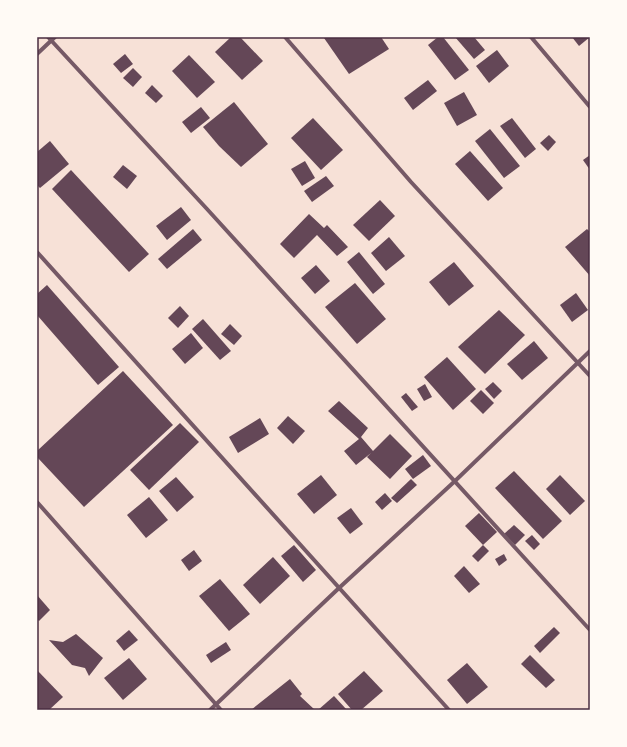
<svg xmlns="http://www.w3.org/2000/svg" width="627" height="747" font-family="Mulish,sans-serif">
  <rect width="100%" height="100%" fill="#f7e1d7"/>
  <!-- building -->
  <g fill="#644757">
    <polygon points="231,37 240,37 263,61 242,80 215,52"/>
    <polygon points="326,37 381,37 389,49 349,74 324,38"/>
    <polygon points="438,37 443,37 469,70 455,80 428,45"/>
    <polygon points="455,37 474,37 485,50 474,59"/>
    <polygon points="572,37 590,37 579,46"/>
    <polygon points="497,50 509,66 489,83 476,66"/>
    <polygon points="125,54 133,64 121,73 113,64"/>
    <polygon points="189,55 215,82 197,98 172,71"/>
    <polygon points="133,68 142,77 133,87 123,78"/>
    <polygon points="428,80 437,91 413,110 404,98"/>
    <polygon points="152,85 163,96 156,103 145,93"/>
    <polygon points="464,92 477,115 457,126 444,103"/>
    <polygon points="234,102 268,144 241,167 219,146 203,127"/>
    <polygon points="201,107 210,118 191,133 182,122"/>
    <polygon points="313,118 343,150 321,170 291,138"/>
    <polygon points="512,118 536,149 525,158 500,126"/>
    <polygon points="490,129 520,166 504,178 475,141"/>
    <polygon points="549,135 556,142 548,151 540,143"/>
    <polygon points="50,141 69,164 40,188 37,185 37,152"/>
    <polygon points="470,151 503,188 488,201 455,164"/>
    <polygon points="590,155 590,170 583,160"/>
    <polygon points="305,161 315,178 302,186 291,169"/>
    <polygon points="123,165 137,176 127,189 113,177"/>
    <polygon points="71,170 149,254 129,272 52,189"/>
    <polygon points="326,176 334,186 312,202 304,191"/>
    <polygon points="380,200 395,216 369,241 353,225"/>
    <polygon points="181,207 191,220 167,240 156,226"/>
    <polygon points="309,214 324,228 327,225 348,247 337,256 317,235 294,258 280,244"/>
    <polygon points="193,229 202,240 167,269 158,259"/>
    <polygon points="587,229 590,232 590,276 565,247"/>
    <polygon points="389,237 405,256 386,271 371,253"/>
    <polygon points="359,252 385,284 373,294 347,262"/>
    <polygon points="454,262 474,286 449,306 429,282"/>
    <polygon points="316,265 330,281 315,294 301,278"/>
    <polygon points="355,283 386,319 357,344 325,307"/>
    <polygon points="47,285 119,367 98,385 37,315 37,294"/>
    <polygon points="576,293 588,310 572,322 560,305"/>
    <polygon points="180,306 189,316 178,328 168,318"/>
    <polygon points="499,310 525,335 485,374 458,347"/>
    <polygon points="203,319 231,351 220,360 192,329"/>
    <polygon points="230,324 242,336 234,345 221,334"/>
    <polygon points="191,333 203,348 185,364 172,349"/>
    <polygon points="534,341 548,358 522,380 507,364"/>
    <polygon points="447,357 476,389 453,410 424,377"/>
    <polygon points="123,371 173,425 84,507 37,457 37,451"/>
    <polygon points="493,382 502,391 494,399 485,389"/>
    <polygon points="425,384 432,397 424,401 417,389"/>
    <polygon points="481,390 494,403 483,414 470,401"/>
    <polygon points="406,393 418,407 412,411 401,397"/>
    <polygon points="339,401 368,428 361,437 373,451 390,434 412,456 390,479 367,457 371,453 356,465 344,451 359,439 328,411"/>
    <polygon points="288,416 305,431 293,444 277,428"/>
    <polygon points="260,418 269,434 238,453 229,437"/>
    <polygon points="180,423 199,442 149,490 130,470"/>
    <polygon points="423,455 431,466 413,479 405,469"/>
    <polygon points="514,471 562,521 543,539 495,488"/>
    <polygon points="321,475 337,495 314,514 297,494"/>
    <polygon points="560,475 585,501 570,515 546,489"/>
    <polygon points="176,477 194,497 177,512 159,491"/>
    <polygon points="411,479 417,485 397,503 391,498"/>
    <polygon points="385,493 392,501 382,510 375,502"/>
    <polygon points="149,497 168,520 146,538 127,515"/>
    <polygon points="351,508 363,524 350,534 337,518"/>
    <polygon points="479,513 497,532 483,545 465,526"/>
    <polygon points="514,525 525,535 515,545 504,534"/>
    <polygon points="532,535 540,544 534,550 525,541"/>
    <polygon points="294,545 316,570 303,582 281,556"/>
    <polygon points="483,545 489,551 478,562 472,556"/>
    <polygon points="194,550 202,561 189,571 181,560"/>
    <polygon points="504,554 507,560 499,566 495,559"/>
    <polygon points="273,557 290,576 260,604 243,585"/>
    <polygon points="464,566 480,584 469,593 454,576"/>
    <polygon points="220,579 250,614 229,631 199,596"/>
    <polygon points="37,595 50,610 39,621 37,619"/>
    <polygon points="554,627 560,633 540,653 534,646"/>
    <polygon points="129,630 138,640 124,651 116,641"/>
    <polygon points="76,634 103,658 89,676 85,668 72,665 49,640 63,642"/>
    <polygon points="226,642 231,650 211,663 206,655"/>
    <polygon points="530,655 555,680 546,688 521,664"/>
    <polygon points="129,658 147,679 123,700 104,678"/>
    <polygon points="467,663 488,687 467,704 447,680"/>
    <polygon points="37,670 63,697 49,710 37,710"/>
    <polygon points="364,671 383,691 361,710 352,710 338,694"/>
    <polygon points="290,679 302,694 300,696 315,710 251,710"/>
    <polygon points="334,696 347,710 318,710"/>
  </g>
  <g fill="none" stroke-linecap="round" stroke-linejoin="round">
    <!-- minor -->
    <g stroke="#755966" stroke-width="4">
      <polyline points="48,37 207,209 590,630"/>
      <polyline points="285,37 411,182 590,376"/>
      <polyline points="531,37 590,107"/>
      <polyline points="37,54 55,37"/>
      <polyline points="37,252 449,710"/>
      <polyline points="37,502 221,710"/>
      <polyline points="210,710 339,588 455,481 590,351"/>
    </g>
  </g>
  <!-- border -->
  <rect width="627" height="747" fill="none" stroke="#fffaf5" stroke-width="76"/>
  <rect x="38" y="38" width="551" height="671" fill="none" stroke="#4a2c40" stroke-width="1.5"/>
</svg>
